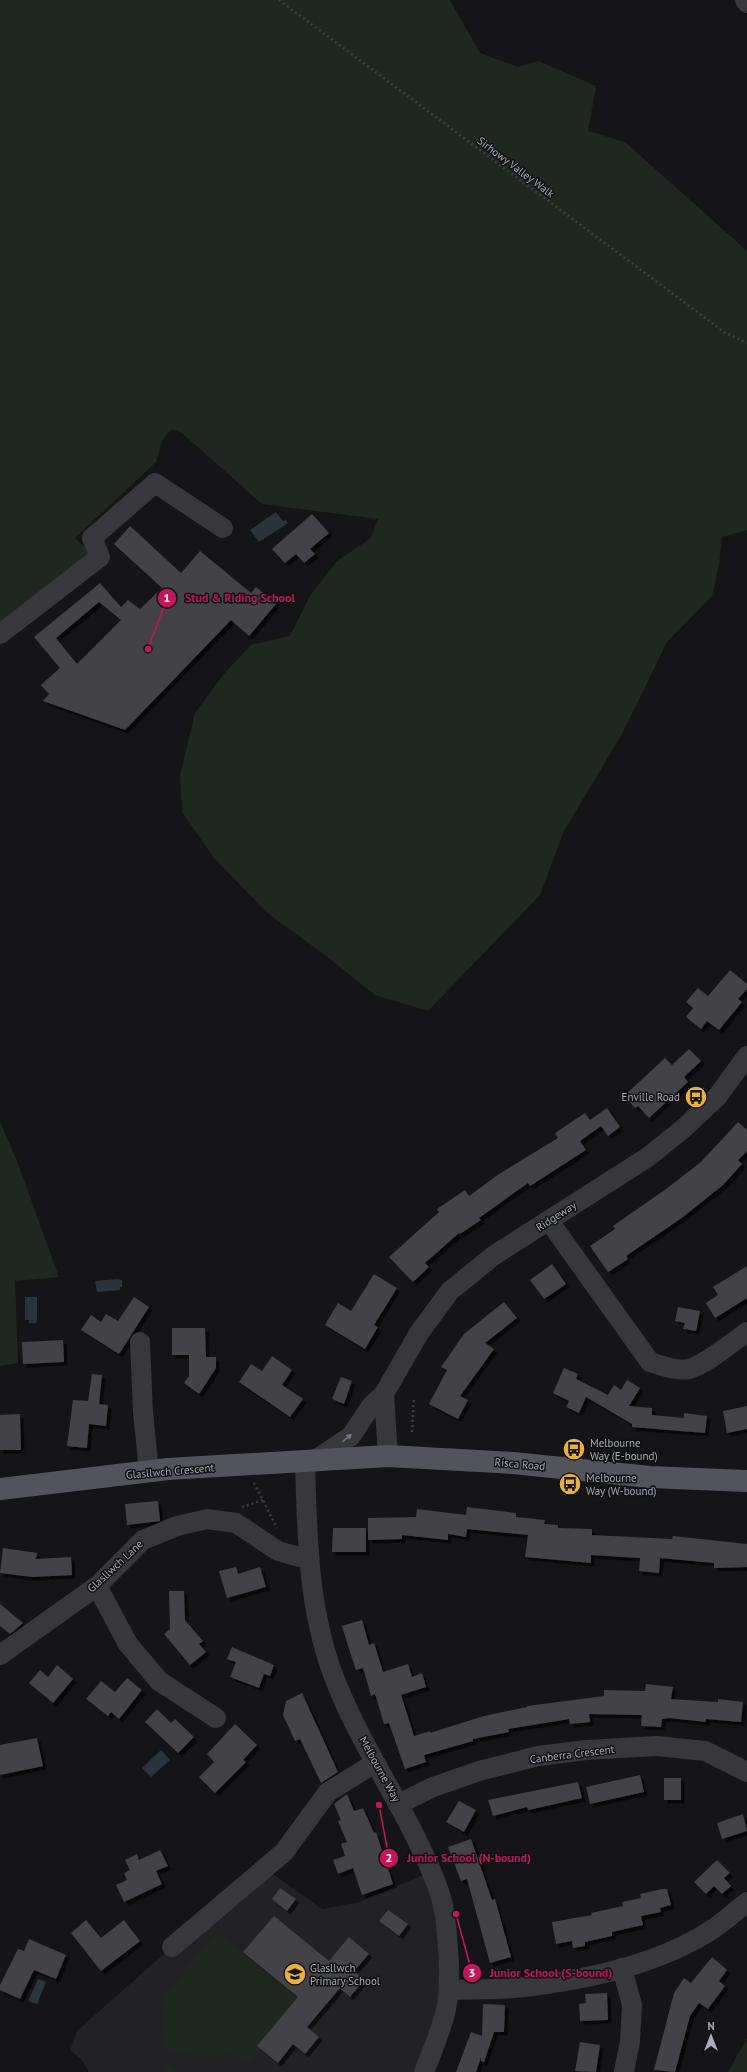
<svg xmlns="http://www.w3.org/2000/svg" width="747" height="2072" font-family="'PT Sans',sans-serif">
  <defs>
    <filter id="shadow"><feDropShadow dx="3.5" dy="3.5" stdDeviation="0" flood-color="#0009"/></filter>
  </defs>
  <rect width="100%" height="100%" fill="#151517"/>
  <!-- built -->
  <polygon fill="#222124" points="266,1869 322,1909 360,1902 432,1871 448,1944 424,2072 89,2072 82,2060 70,2050 77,2031 158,1959"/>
  <!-- green -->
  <g fill="#202721">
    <polygon points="0,0 450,0 480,53 518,67 538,61 596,86 588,131 625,142 747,251 747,530 722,537 719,565 712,596 667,642 622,734 564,831 540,895 428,1011 375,995 325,955 266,912 214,858 182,812 180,775 195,713 223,675 251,645 290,636 311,594 337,561 371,538 378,519 262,504 182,433 171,429 162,441 156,462 75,538 91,553 0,629"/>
    <polygon points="0,1122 17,1161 59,1277 15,1281 18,1363 0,1366"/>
    <path d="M216,1932l82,65 -41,49 3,3 -15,15 -12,-11c-26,6 -44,5 -69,-5l-2,-21 1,-30z"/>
    <polygon points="747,2038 747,2072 728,2072"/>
    <polygon points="168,2064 179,2072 163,2072"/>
  </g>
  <!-- water -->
  <g fill="#2c343b">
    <polygon points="276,512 283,521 286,520 288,523 259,542 250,530"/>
    <polygon points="118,1279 122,1280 122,1287 120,1287 120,1290 97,1292 95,1281"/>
    <polygon points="25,1297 37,1297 37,1319 36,1323 29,1323 29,1320 25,1320"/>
    <polygon points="161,1750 170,1760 151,1777 142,1768"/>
    <polygon points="38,1979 46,1982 37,2004 28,2001"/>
  </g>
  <!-- building -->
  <g fill="#424247" fill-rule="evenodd" filter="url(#shadow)">
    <polygon points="312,514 329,533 310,549 315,554 304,563 296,554 285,563 272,549"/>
    <path d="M130,526l51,47 19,-22 51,42 5,-6 20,17 -27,32 -18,-16 -106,110 -82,-29 6,-7 -8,-9 19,-17 -26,-31 66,-54 21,24 7,-7 12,9 22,-21 -48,-44zM99,602l22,18 -44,44 -21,-26z"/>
    <polygon points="730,970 747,984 747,989 738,999 742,1002 719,1030 707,1021 701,1029 686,1017 693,1008 686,1002 698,988 708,996"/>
    <polygon points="689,1049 701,1061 684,1077 688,1082 649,1118 638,1106 635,1108 624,1096 665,1058 672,1065"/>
    <polygon points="607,1108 620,1127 608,1136 601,1126 580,1141 586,1150 530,1186 528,1183 479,1218 481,1220 460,1234 459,1233 425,1263 429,1267 413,1282 389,1257 439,1212 437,1209 465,1190 469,1196 499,1174 558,1138 555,1133 585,1113 590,1120"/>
    <polygon points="738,1122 747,1130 747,1151 738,1160 742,1164 723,1185 683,1217 626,1256 628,1259 608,1272 590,1246 615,1229 613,1226 666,1189 701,1162"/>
    <polygon points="552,1264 566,1284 544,1299 530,1280"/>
    <polygon points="747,1266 747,1298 715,1318 706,1303 718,1295 713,1287"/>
    <polygon points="374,1274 397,1288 374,1325 378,1327 365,1349 325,1325 338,1303 351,1311"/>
    <polygon points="134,1297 149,1307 119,1354 81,1330 91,1315 101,1322 106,1314 118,1321"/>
    <polygon points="504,1302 517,1318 485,1343 494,1349 460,1396 468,1400 458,1419 429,1404 447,1370 441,1367 464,1334"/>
    <polygon points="678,1307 700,1311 696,1331 683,1329 685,1323 675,1321"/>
    <polygon points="172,1328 205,1328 206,1357 216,1357 216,1368 199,1394 184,1383 189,1376 189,1355 172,1355"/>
    <polygon points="63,1340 64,1362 23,1364 22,1342"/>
    <polygon points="272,1356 292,1370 282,1385 303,1399 290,1417 239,1382 251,1364 262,1371"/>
    <polygon points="564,1368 578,1374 576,1379 608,1395 614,1385 621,1390 627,1380 640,1388 629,1406 652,1408 652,1415 684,1418 684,1413 707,1416 705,1433 632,1427 632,1424 586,1397 579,1413 566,1407 569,1401 553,1393"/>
    <polygon points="92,1374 102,1375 99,1404 108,1405 106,1426 89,1424 87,1448 67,1446 73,1400 88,1401"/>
    <polygon points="341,1377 352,1381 344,1404 332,1399"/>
    <polygon points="747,1406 747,1429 727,1433 723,1411"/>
    <polygon points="20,1414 21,1450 0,1450 0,1415"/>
    <polygon points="158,1501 160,1521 127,1525 125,1504"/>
    <polygon points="467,1507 516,1513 516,1517 545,1520 544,1524 558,1525 558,1528 592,1529 592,1535 672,1539 673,1536 747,1544 747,1567 714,1568 714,1563 660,1558 659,1573 639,1571 640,1558 591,1555 591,1563 525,1557 528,1535 467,1529 466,1537 448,1534 448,1540 402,1535 402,1539 368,1540 368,1518 416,1517 417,1509 466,1515"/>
    <polygon points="333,1528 366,1528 366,1552 332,1552"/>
    <polygon points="3,1548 37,1553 36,1559 71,1557 72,1575 32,1577 0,1573"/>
    <polygon points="236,1567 238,1574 260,1567 266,1587 227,1598 219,1571"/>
    <polygon points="169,1591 184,1591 185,1620 203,1641 199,1644 206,1652 190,1665 164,1634 170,1629"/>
    <polygon points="0,1604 23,1623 10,1634 0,1626"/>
    <polygon points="362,1620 369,1645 374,1643 383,1672 408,1664 412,1677 422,1673 426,1687 401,1695 414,1736 430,1731 430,1733 484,1716 527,1707 527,1706 604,1696 604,1690 645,1691 646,1684 673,1687 671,1699 718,1702 718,1699 743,1702 741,1722 706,1719 706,1722 669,1718 662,1719 661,1727 641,1726 642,1715 589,1714 590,1722 570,1724 569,1719 508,1729 509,1732 473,1739 473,1741 424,1755 426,1762 405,1769 389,1723 384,1724 375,1694 371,1696 363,1668 356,1670 349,1649 342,1626"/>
    <polygon points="232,1647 274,1665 270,1676 264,1674 259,1688 230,1677 236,1662 227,1659"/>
    <polygon points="57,1665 73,1679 53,1703 29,1683 40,1670 48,1677"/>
    <polygon points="127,1678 142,1690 119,1719 111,1712 108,1716 86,1699 101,1681 115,1692"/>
    <polygon points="302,1693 338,1772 321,1783 300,1739 295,1741 283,1715 286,1701"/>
    <polygon points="157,1709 171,1723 175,1719 194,1737 178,1753 145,1722"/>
    <polygon points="235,1724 257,1745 243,1760 246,1762 215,1793 199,1777 214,1762 207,1754"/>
    <polygon points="37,1738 43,1766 0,1775 0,1745"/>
    <polygon points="640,1775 644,1792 590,1804 586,1787"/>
    <rect x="664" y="1778" width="17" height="22"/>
    <polygon points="578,1782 582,1798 528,1810 527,1807 493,1816 488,1800"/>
    <polygon points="347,1794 354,1811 363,1808 374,1833 376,1832 393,1884 362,1895 353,1868 338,1874 333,1860 345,1856 341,1844 347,1842 338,1821 341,1820 334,1804"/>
    <polygon points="459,1801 476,1810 464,1832 446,1822"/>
    <polygon points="743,1814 747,1831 722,1839 717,1823"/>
    <polygon points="471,1839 492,1900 495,1899 511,1957 490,1963 467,1879 461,1881 448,1847"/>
    <polygon points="160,1850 168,1866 156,1871 162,1884 124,1902 116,1885 127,1880 124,1873 130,1870 125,1860 137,1854 139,1860"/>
    <polygon points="717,1860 730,1873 724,1878 731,1886 722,1894 714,1886 706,1894 694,1882"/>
    <polygon points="280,1888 296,1899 287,1911 272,1899"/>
    <polygon points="662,1889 667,1889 671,1905 660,1908 661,1912 641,1916 643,1925 612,1932 612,1936 585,1942 585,1946 573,1948 572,1941 556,1944 552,1922 592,1915 591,1913 623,1906 622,1902 641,1898 640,1894"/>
    <polygon points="388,1910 408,1924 399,1936 379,1921"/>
    <polygon points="274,1916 329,1961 349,1937 369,1954 354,1971 364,1980 350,1997 340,1988 307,2027 319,2037 305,2054 293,2044 278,2063 257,2046 298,1997 243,1952"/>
    <polygon points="86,1920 101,1938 124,1920 140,1941 101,1971 71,1933"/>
    <polygon points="29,1939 66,1955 56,1979 34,1970 20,1999 0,1990 0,1985 18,1949 24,1951"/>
    <polygon points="712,1957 727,1970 719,1981 725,1986 708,2009 699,2003 690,2016 675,2072 654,2070 674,1993 684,1978 691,1983"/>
    <polygon points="607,1993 608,2020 580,2021 579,2004 586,2003 585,1994"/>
    <polygon points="483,2004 505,2005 504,2032 494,2032 484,2062 481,2061 481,2057 476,2072 456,2072 471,2032 482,2036"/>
    <polygon points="580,2042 600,2045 596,2072 575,2071"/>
  </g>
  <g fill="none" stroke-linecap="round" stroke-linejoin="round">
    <!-- path -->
    <g stroke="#3d3e43" stroke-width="2.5" stroke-dasharray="2 3" stroke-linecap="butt">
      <polyline points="279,0 724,332 747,343"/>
      <polyline points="412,1432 414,1399"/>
      <polyline points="254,1483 277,1528"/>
      <polyline points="242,1507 263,1500"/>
    </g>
    <!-- minor -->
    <g stroke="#37373c" stroke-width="20">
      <polyline points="745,0 747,3"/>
      <polyline points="0,634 100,557 92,538 155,483 223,528"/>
      <path d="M549,1221l101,141c12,4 26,9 39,7 16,-4 44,-27 58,-37"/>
      <polyline points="140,1342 143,1412 149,1472"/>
      <polyline points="384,1394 388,1456"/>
      <polyline points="315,1460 351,1436 371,1406 384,1394 419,1333 450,1291 493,1256 648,1157 684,1128 717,1097 747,1056"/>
      <path d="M305,1461c2,76 3,156 33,226 21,52 52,99 77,149 11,23 22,45 28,69 4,20 5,41 6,61 0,17 0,35 -5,51 -5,19 -13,37 -20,55"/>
      <polyline points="97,1586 128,1644 159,1681 216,1718"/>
      <polyline points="0,1655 97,1586 143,1540 177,1526 207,1519 236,1523 278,1551 299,1557 309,1553"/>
      <polyline points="399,1804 433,1787 479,1771 538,1756 586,1750 657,1746 705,1751 747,1772"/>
      <polyline points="172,1947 284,1852 328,1792 375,1763"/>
      <polyline points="622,1968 632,2005 630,2041 624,2072"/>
      <path d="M449,1990c25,-1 51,0 76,-3 65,-8 136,-23 191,-60 11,-8 21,-17 31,-25"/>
    </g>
    <!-- major -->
    <polyline stroke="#53545b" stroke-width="22" points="0,1489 168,1469 388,1456 513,1463 650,1477 747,1481"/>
  </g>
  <!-- one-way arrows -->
  <defs><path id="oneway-solid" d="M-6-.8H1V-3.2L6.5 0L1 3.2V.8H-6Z"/></defs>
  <use fill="#757780" href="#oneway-solid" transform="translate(347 1438) rotate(-40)"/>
  <!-- icons -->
  <defs>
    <g id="bus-disc" transform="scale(1.15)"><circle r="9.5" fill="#eab03b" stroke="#101012"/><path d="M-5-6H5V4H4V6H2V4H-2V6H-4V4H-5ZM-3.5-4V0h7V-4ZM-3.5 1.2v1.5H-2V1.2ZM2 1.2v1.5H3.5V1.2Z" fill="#111"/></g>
    <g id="school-disc" transform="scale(1.15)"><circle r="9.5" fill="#eab03b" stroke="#101012"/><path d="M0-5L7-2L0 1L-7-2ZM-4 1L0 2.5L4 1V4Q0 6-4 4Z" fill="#111"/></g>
  </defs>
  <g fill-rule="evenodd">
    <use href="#bus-disc" x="696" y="1097"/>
    <use href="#bus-disc" x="574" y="1449"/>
    <use href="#bus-disc" x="570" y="1484"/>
    <use href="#school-disc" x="295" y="1974"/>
  </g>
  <g text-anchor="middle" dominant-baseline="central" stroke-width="3" stroke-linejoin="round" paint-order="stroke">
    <!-- street labels -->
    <g font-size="11" fill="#a8acb7" stroke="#101012">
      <text transform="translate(516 167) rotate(37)">Sirhowy Valley Walk</text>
      <text transform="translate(556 1216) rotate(-33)">Ridgeway</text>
      <text transform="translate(520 1464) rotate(5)">Risca Road</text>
      <text transform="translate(170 1471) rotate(-5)">Glasllwch Crescent</text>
      <text transform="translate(115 1566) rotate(-43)">Glasllwch Lane</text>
      <text transform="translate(572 1754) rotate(-7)">Canberra Crescent</text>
      <text transform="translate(380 1769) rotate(61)">Melbourne Way</text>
    </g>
    <!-- poi labels -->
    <g font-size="11" fill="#a8acb7" stroke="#101012" text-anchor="start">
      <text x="680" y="1097" text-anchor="end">Enville Road</text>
      <text x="590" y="1443">Melbourne<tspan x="590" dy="13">Way (E-bound)</tspan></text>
      <text x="586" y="1478">Melbourne<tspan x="586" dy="13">Way (W-bound)</tspan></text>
      <text x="310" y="1968">Glasllwch<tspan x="310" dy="13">Primary School</tspan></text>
    </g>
  </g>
  <!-- callouts -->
  <path fill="none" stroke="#c2185b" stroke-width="1.5" d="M148 649L167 598M379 1805L389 1858M456 1914L472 1973"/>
  <g fill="#c2185b" stroke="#101012" stroke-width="1.5">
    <circle cx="148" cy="649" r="4"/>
    <circle cx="379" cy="1805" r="4"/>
    <circle cx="456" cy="1914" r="4"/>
    <circle cx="167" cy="598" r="10"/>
    <circle cx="389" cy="1858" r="10"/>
    <circle cx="472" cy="1973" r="10"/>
  </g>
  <g font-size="12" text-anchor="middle" font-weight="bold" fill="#fff">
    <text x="167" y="602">1</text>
    <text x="389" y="1862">2</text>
    <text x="472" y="1977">3</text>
  </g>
  <g font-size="12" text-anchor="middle" font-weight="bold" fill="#c2185b" stroke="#101012" stroke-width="3" stroke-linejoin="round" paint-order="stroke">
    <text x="240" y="602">Stud &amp; Riding School</text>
    <text x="469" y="1862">Junior School (N-bound)</text>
    <text x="551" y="1977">Junior School (S-bound)</text>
  </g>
  <!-- north arrow -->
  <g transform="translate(711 2036)" stroke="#101012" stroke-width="3" paint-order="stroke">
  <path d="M0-3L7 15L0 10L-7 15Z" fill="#a8acb7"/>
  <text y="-6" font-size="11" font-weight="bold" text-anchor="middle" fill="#a8acb7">N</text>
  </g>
</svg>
